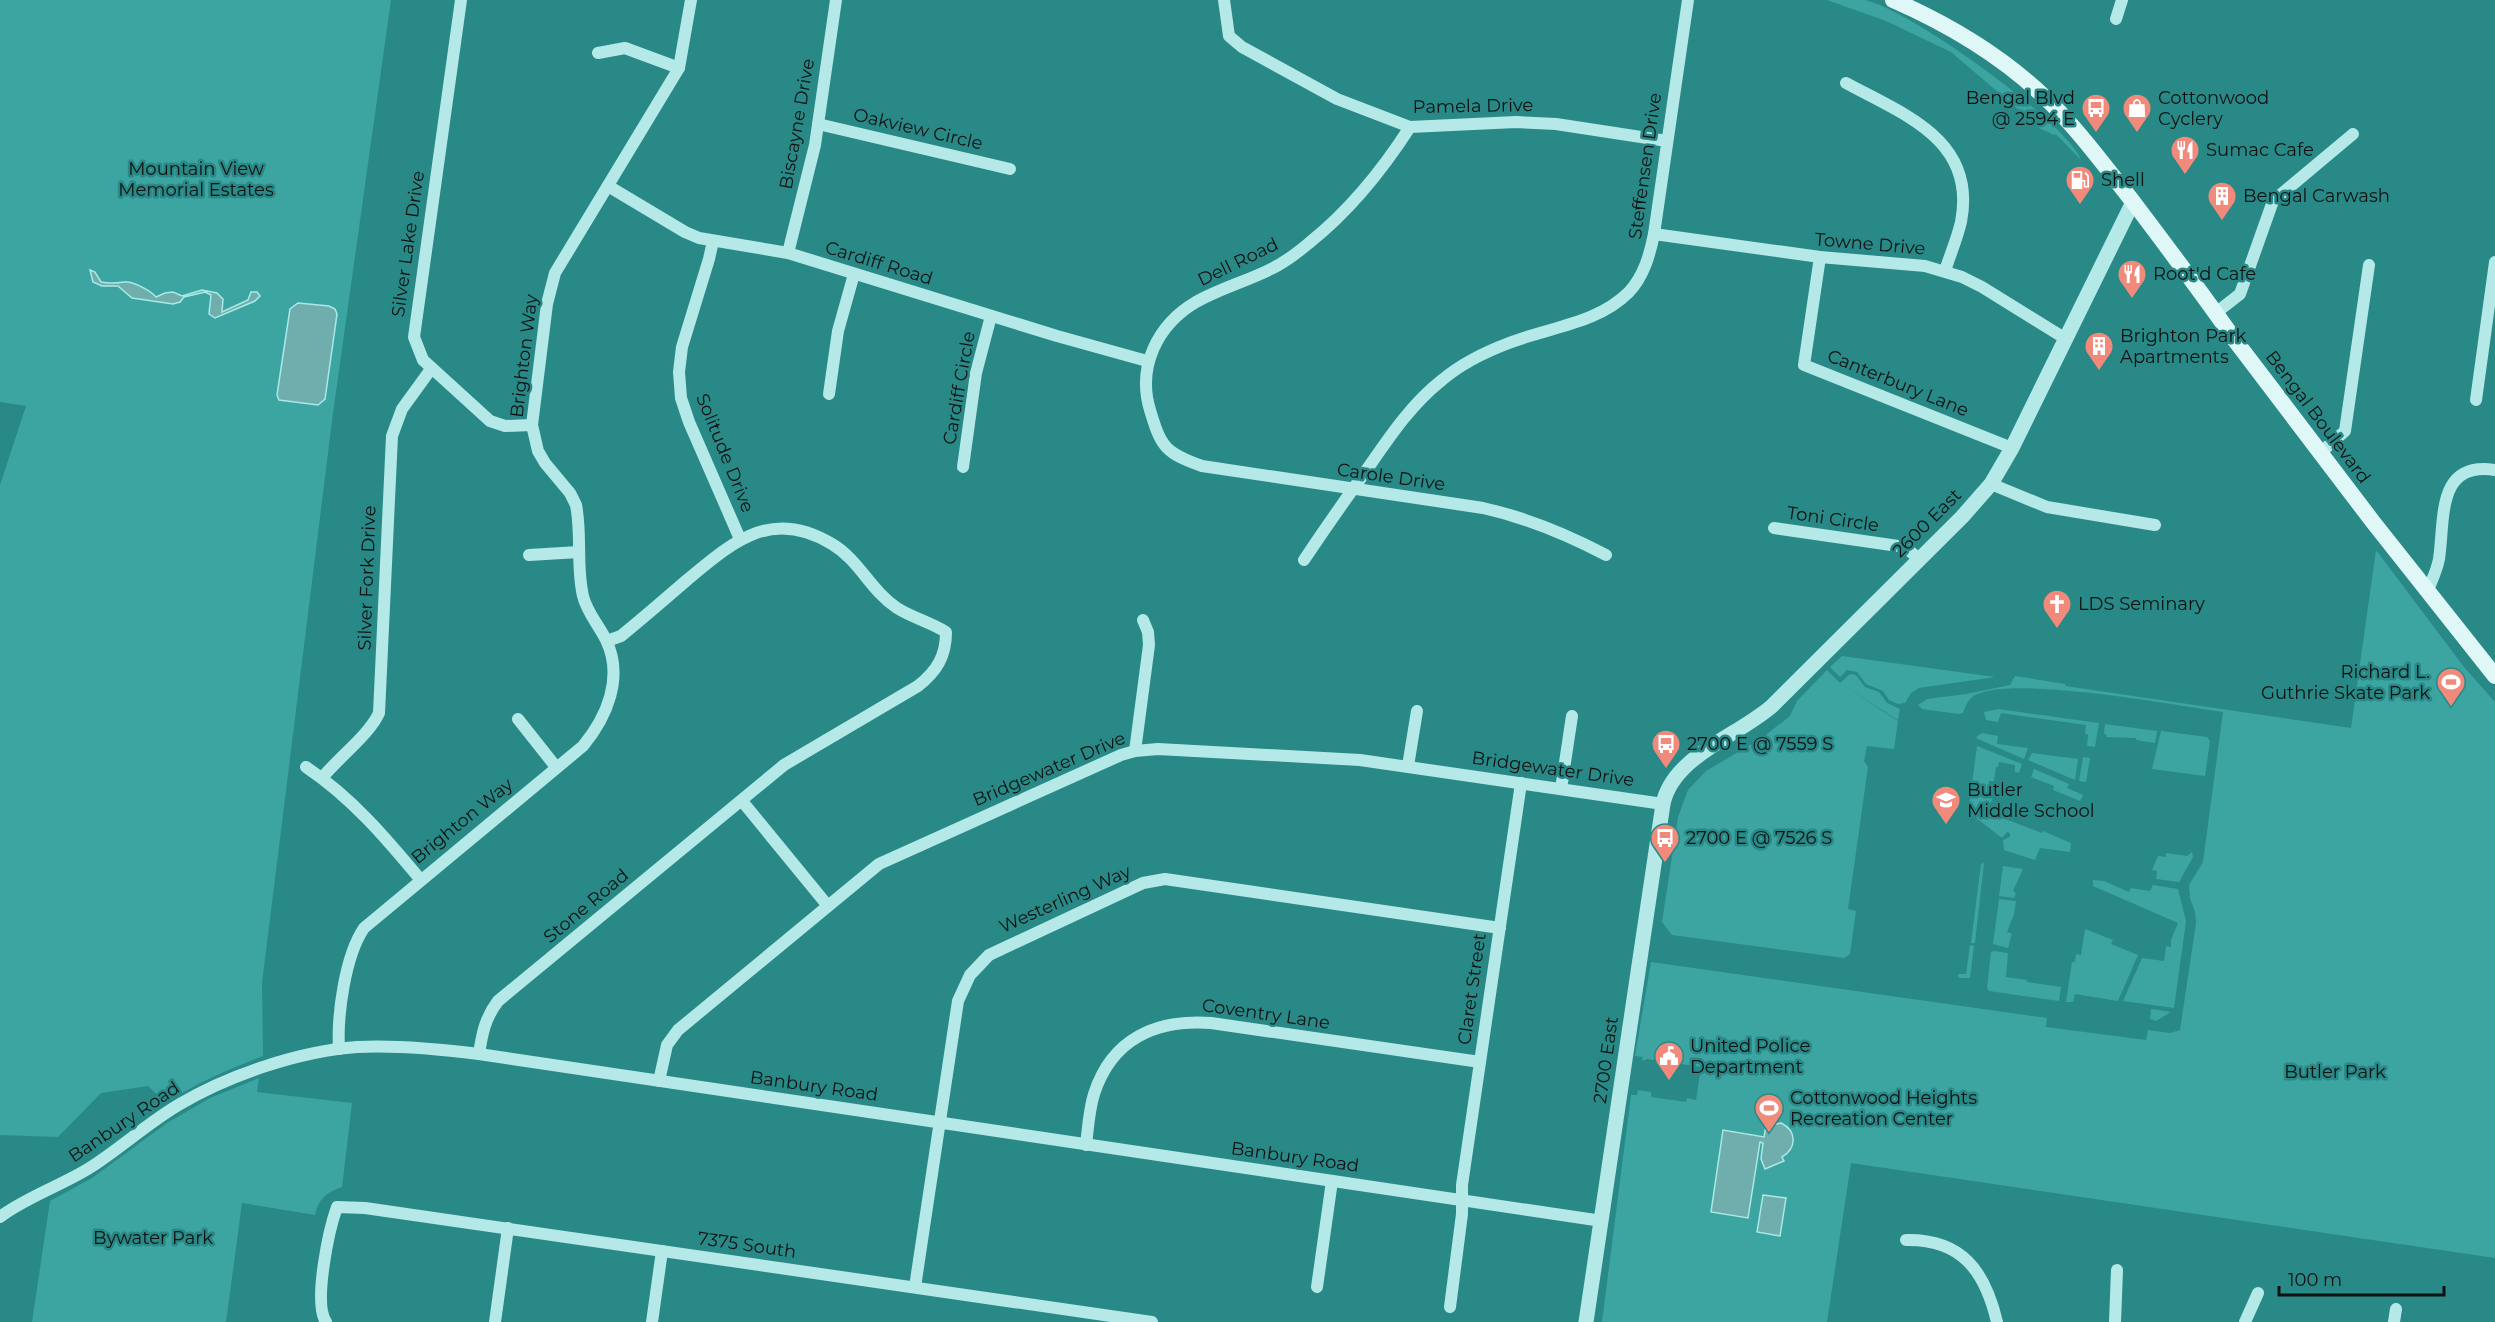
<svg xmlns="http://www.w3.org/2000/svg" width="2495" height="1322" font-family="Montserrat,sans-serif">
  <rect width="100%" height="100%" fill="#288987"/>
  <!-- green -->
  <g fill="#3ca5a2">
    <path d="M0,0h391l-58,413 -71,570 1,73c-34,13 -67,27 -97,47l-18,-17 -47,7 -43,44 -58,-2v-650l26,-79 -26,-4z"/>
    <path d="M1827,0c12,0 26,0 37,0 42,7 202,121 217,160l-25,-26 -2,1 -26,-12 -2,-7 -75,-64 -65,-31z"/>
    <path d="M2376,550l88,117 31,35v556l-644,-95 -24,159h-225l29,-227h6l1,-5 13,2v5l35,5 1,-4 9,2 5,-33 -54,-8 -5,2 1,-4 -8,-1 16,-94 396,56 -1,9 100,13 2,-10 22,3 10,-3 16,-107 -1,-11 -5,-14 -1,-13 14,-23 20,-150c-45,-6 -218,-39 -251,-15 -4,3 -7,10 -9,16l-4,1 -37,-5 -4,-4 9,-6 39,-5 44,-9 5,-9 50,8v2l286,42z"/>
    <polygon points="1842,656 1995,677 1919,688 1911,693 1905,703 1898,704 1889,700 1883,691 1866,684 1857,672 1847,670 1840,677 1830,667"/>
    <polygon points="1827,670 1840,683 1850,674 1856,675 1865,687 1879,692 1887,703 1900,709 1898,720 1843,685 1898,721 1894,749 1867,746 1864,761 1868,767 1848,909 1856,911 1850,954 1844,958 1672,935 1662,922 1678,817 1688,790 1706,771 1762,738 1790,716 1797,701"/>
    <polygon points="1998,709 2099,723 2095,747 2087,746 2088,735 2085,733 2086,725 2001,713 1998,722 1986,720 1984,712"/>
    <polygon points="2105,724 2157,731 2155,743 2136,740 2136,738 2106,737 2106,734 2104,734"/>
    <polygon points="2161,731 2207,737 2210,741 2205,776 2152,769"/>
    <polygon points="1982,733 1998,736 1997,744 2028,748 2024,759 1978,739 1976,737"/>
    <polygon points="1977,746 2022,764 2019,773 2015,772 2015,765 1999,762 1998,767 1996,767 1994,781 1989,781 1988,792 1994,795 1987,812 2042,833 2043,831 2071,843 2070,852 2040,848 2035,860 2004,850 2003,840 2010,837 2010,833 2007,832 2002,838 1971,814 1969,806"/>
    <polygon points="2032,753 2078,759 2075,780 2028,760"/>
    <polygon points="2083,757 2090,758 2086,782 2079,781"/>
    <polygon points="2034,769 2069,784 2067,788 2083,795 2080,801 2053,790 2054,786 2031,777"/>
    <polygon points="2192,852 2193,857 2179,882 2156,879 2157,871 2152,870 2158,856 2166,857 2166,853 2187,856"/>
    <polygon points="1984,863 1975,943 1971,943 1981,864"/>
    <polygon points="2003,866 2023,869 2013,891 2016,893 2014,898 1999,896"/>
    <polygon points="2093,880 2104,881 2129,892 2131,888 2150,891 2153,885 2178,889 2186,921 2174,1008 2123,1001 2142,958 2164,961 2166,946 2171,947 2171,940 2178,923 2093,886"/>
    <polygon points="1999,899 2016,901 2014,914 2007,932 2012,934 2008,948 1993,944"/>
    <polygon points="2085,929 2113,940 2111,944 2138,955 2118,1001 2075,994 2073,1002 2066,1002 2072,962 2075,962 2076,954 2081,955"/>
    <polygon points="1970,945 1974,946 1970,978 1959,978 1958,974 1966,974"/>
    <polygon points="1994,951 2008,953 2006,977 2027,980 2027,982 2061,987 2059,1001 1989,991 1987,988 1991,952"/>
    <polygon points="2151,1009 2171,1012 2156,1021 2150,1019"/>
    <path d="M259,1078l-2,14 95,11 -10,84c-15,5 -24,12 -27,28l-73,-12 -16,119h-194l18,-121 42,-23 75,-55 43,-25z"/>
  </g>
  <!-- water -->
  <g fill="#70aead" stroke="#a9e9e6" stroke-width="1.5">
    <path d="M90,270l5,2 6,10c9,2 16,1 24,0 8,-1 26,9 31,15l9,-4 8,-1 9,4 20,-6 15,3 6,6 -1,13 26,-12 3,-8h6l3,4 -5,5 -40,17 -6,-4 2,-19 -6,-3 -21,5 -4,5 -7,2 -41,-6 -14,-12h-16l-9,-4z"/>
    <polygon points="298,303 329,306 335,309 337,314 325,399 318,405 279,400 277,395 290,309"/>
    <path d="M1781,1123c16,8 16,25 1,34l2,4 -19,8 -4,-10 2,-16 -3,-1 -12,76 -37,-6 12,-82 41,7 2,-11z"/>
    <polygon points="1763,1195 1786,1198 1780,1236 1757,1232"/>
  </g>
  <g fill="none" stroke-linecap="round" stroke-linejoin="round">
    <!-- minor -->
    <g stroke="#b4e9e7" stroke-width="12">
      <polyline points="461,0 414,337 423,360 490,421 505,426 532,425"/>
      <polyline points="1224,0 1229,36 1242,47 1337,99 1410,127 1516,122 1556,124 1667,141"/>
      <polyline points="2116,19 2122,0"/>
      <polyline points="598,53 625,48 679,68"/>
      <path d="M1846,83c59,32 131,57 115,139 -4,17 -11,33 -16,49"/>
      <polyline points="818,124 1010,169"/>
      <path d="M1410,127c-27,42 -62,85 -101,116 -12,10 -25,20 -38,26 -24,12 -52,20 -75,33 -39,23 -59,65 -46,108 11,37 15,43 52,56l281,42c45,10 83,26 123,47"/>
      <polyline points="608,186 685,232 699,238 788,253 1057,336 1147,361"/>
      <polyline points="1654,234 1820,257 1925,266 1962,277 1982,287 2066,339"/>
      <polyline points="713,241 709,259 682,347 679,372 681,398 689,422 740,539"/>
      <polyline points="788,253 815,145 836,0"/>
      <polyline points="1820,257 1804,365 2012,448"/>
      <polyline points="2217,312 2240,294 2273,201 2353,134"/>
      <polyline points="829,394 838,331 854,274"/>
      <polyline points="2476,400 2495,262"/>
      <polyline points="2320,453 2345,431 2369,265"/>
      <polyline points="963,467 976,373 991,316"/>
      <polyline points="1991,484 2047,507 2155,525"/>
      <polyline points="1774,528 1905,547 1919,559"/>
      <polyline points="529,555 579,552"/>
      <path d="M1304,560c16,-24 32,-47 49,-71 28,-38 51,-79 89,-109 19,-16 43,-28 67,-37 41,-16 88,-19 120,-51 15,-16 21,-38 25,-58l34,-234"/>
      <path d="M2428,590c4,-10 9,-20 11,-31 6,-40 -3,-98 56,-89"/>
      <polyline points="518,719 556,767"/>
      <polyline points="1135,751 1149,645 1148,632 1143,620"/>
      <polyline points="1408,766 1417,711"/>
      <path d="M306,767c46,31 79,70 114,112"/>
      <path d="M322,778c17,-21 47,-43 57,-65l13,-277 10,-27 29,-40"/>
      <polyline points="1561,789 1572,716"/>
      <polyline points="742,801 828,906"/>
      <path d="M339,1049c-2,-34 6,-93 25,-121l219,-182c24,-29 41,-69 23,-106 -7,-15 -19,-27 -23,-44 -7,-30 -1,-61 -7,-91l-6,-12 -25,-30 -7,-12 -6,-26 15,-121 8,-31 124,-205 12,-68"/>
      <path d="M479,1054c3,-20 6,-36 19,-53l286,-236 134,-79c19,-15 28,-30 28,-54 -16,-10 -33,-14 -49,-24 -26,-17 -38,-48 -65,-64 -61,-37 -99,-2 -145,36 -22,19 -44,38 -66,56l-14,5"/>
      <polyline points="659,1081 667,1045 678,1030 879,864 1121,755 1135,751 1158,749 1360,760 1663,804"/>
      <path d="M1086,1145c2,-17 3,-35 8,-51 18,-56 63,-75 117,-71l269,39"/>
      <path d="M0,1217c26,-20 63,-32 91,-50 31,-20 58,-45 89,-63 49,-29 120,-53 177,-57 40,-2 82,2 122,7l1123,167"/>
      <path d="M1906,1240c56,-1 79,31 91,82"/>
      <polyline points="915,1287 958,1001 970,975 989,955 1143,883 1165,879 1500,928"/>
      <polyline points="1317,1287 1332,1181"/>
      <polyline points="1450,1307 1462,1214 1462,1185 1521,783"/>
      <path d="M326,1322c-13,-19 3,-93 11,-115l28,1 787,114"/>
      <polyline points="495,1322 508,1228"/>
      <polyline points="652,1322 662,1251"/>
      <polyline points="2115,1322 2117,1270"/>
      <polyline points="2245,1322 2258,1293"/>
      <polyline points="2394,1322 2396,1309"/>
    </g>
    <!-- tertiary -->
    <path stroke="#b4e9e7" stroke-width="15" d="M1586,1322l77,-518c10,-48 75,-68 109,-98l190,-189 29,-33 21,-36 121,-246"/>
    <!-- secondary -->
    <path stroke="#dff8f7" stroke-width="16" d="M1893,0c64,28 125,66 172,118 25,27 46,56 69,85 34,45 68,90 100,136l139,183 122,154"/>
  </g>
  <!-- icons -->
  <defs>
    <g id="bus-pin" transform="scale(1.5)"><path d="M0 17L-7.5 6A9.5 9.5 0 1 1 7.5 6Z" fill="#f18a7a" stroke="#288987"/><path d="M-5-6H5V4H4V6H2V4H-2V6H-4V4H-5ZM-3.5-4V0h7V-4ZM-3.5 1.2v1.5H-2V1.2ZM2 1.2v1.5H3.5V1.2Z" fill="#fff"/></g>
    <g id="shop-pin" transform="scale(1.5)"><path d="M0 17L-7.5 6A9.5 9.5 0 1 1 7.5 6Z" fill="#f18a7a" stroke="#288987"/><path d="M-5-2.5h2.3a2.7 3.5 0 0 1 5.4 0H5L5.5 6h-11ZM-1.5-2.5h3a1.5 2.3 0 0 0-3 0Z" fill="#fff"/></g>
    <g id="restaurant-pin" transform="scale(1.5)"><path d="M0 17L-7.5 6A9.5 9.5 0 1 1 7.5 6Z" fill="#f18a7a" stroke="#288987"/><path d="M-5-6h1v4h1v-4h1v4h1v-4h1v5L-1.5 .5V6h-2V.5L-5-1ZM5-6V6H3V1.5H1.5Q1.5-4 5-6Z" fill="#fff"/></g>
    <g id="fuel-pin" transform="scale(1.5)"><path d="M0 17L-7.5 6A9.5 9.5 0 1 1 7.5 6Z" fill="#f18a7a" stroke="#288987"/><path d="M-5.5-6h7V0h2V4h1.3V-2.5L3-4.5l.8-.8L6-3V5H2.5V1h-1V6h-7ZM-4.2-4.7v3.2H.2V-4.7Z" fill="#fff"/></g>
    <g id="building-pin" transform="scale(1.5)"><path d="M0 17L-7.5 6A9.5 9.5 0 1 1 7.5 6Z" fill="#f18a7a" stroke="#288987"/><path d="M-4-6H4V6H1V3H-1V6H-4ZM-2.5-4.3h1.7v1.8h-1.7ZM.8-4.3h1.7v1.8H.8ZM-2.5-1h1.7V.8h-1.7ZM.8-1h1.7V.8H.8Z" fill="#fff"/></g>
    <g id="church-pin" transform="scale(1.5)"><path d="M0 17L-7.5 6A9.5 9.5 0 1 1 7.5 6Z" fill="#f18a7a" stroke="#288987"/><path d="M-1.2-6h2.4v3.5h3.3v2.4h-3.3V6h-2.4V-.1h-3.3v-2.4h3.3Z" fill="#fff"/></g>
    <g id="stadium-pin" transform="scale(1.5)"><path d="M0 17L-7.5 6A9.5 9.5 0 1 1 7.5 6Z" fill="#f18a7a" stroke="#288987"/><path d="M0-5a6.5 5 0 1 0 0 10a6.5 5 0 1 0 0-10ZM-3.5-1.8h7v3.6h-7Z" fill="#fff"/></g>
    <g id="school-pin" transform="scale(1.5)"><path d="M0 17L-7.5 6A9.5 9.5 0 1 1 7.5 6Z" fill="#f18a7a" stroke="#288987"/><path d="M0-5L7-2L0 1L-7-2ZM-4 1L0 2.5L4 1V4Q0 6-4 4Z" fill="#fff"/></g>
    <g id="civic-pin" transform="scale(1.5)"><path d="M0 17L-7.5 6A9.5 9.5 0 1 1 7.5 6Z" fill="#f18a7a" stroke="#288987"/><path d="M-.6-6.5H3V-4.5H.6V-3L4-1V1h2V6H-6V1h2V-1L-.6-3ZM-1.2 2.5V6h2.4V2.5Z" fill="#fff"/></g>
  </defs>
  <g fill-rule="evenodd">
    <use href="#bus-pin" x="2096" y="108"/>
    <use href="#shop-pin" x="2137" y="108"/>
    <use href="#restaurant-pin" x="2185" y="150"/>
    <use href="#fuel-pin" x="2080" y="180"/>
    <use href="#building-pin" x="2222" y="196"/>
    <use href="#restaurant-pin" x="2132" y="274"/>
    <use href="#building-pin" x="2099" y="346"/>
    <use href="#church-pin" x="2057" y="604"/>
    <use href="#stadium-pin" x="2451" y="682"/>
    <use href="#bus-pin" x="1666" y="744"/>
    <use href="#school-pin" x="1946" y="800"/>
    <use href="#bus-pin" x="1665" y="838"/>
    <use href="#civic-pin" x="1669" y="1056"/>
    <use href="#stadium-pin" x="1769" y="1108"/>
  </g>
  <g text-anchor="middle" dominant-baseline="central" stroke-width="5" stroke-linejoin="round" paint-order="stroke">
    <!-- poi labels -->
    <g font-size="18" fill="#111" stroke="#288987" text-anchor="start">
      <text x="2075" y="98" text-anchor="end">Bengal Blvd<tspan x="2075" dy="21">@ 2594 E</tspan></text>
      <text x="2158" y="98">Cottonwood<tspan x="2158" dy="21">Cyclery</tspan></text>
      <text x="2206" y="150">Sumac Cafe</text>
      <text x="2101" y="180">Shell</text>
      <text x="2243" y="196">Bengal Carwash</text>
      <text x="2153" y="274">Root'd Cafe</text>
      <text x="2120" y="336">Brighton Park<tspan x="2120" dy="21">Apartments</tspan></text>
      <text x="2078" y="604">LDS Seminary</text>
      <text x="2430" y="672" text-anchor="end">Richard L.<tspan x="2430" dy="21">Guthrie Skate Park</tspan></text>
      <text x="1687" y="744">2700 E @ 7559 S</text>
      <text x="1967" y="790">Butler<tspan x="1967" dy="21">Middle School</tspan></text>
      <text x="1686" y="838">2700 E @ 7526 S</text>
      <text x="1690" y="1046">United Police<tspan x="1690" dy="21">Department</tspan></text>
      <text x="1790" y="1098">Cottonwood Heights<tspan x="1790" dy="21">Recreation Center</tspan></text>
    </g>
    <!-- street labels -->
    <g font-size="18" fill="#111" stroke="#288987">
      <text transform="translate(1473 106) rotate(-1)">Pamela Drive</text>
      <text transform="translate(797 124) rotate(-80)">Biscayne Drive</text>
      <text transform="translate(918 129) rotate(13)">Oakview Circle</text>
      <text transform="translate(1645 166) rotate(-82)">Steffensen Drive</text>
      <text transform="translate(408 244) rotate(-82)">Silver Lake Drive</text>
      <text transform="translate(1870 244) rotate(5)">Towne Drive</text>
      <text transform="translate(1238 262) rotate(-26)">Dell Road</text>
      <text transform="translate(879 263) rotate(17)">Cardiff Road</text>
      <text transform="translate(524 356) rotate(-83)">Brighton Way</text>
      <text transform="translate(1898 383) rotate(22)">Canterbury Lane</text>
      <text transform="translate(959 388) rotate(-80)">Cardiff Circle</text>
      <text transform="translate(2318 417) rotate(53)">Bengal Boulevard</text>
      <text transform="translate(725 453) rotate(68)">Solitude Drive</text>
      <text transform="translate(1391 477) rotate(8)">Carole Drive</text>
      <text transform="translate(1833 519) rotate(8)">Toni Circle</text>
      <text transform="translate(1927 523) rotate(-45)">2600 East</text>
      <text transform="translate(367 578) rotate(-88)">Silver Fork Drive</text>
      <text transform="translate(1049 769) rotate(-23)">Bridgewater Drive</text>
      <text transform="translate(1553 769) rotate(8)">Bridgewater Drive</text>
      <text transform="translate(462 821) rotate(-39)">Brighton Way</text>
      <text transform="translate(1065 899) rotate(-24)">Westerling Way</text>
      <text transform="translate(586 906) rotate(-40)">Stone Road</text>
      <text transform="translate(1472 989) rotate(-82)">Claret Street</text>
      <text transform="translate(1266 1014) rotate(8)">Coventry Lane</text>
      <text transform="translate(1606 1060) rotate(-82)">2700 East</text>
      <text transform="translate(814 1086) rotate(8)">Banbury Road</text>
      <text transform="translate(124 1122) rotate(-34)">Banbury Road</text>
      <text transform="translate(1295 1157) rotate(8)">Banbury Road</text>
      <text transform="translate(747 1245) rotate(8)">7375 South</text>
    </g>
    <!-- park labels -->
    <g font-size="18" fill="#111" stroke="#288987">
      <text x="196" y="169">Mountain View<tspan x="196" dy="21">Memorial Estates</tspan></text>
      <text x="2335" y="1072">Butler Park</text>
      <text x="153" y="1238">Bywater Park</text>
    </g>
  </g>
  <!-- scale -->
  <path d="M2279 1286v9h165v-9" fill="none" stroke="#111111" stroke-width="3"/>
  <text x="2288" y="1286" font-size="18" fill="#111111" stroke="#288987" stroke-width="4.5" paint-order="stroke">100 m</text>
</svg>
